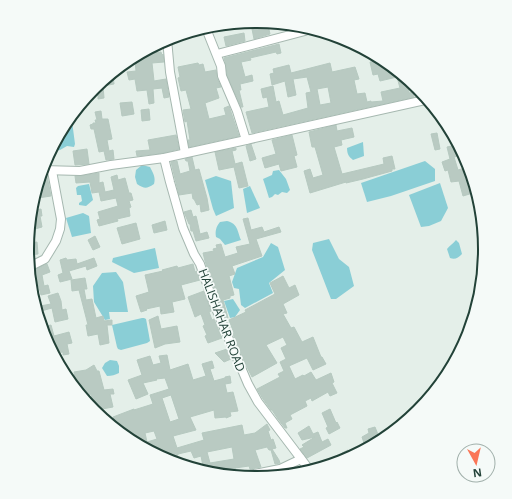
<svg xmlns="http://www.w3.org/2000/svg" width="512" height="499" font-family="'Open Sans',sans-serif">
  <rect width="100%" height="100%" fill="#e4efe9"/>
  <!-- water -->
  <g fill="#8aced6">
    <polygon points="72,121 75,144 74,147 67,146 60,150 52,151"/>
    <path d="M363,142l1,14 -11,4c-4,-3 -6,-6 -6,-12z"/>
    <polygon points="425,161 435,169 435,181 391,196 367,202 361,183"/>
    <path d="M142,165l8,2c3,6 6,10 4,17 -8,5 -9,5 -17,0l-2,-7 1,-7z"/>
    <polygon points="279,170 286,179 290,190 287,193 282,192 278,195 275,194 272,197 269,198 265,185 263,179 272,175 273,171"/>
    <polygon points="216,176 231,181 234,208 216,216 213,209 205,180"/>
    <polygon points="440,183 448,208 441,221 429,226 421,227 409,195"/>
    <polygon points="89,184 93,200 86,206 79,205 79,203 82,201 81,195 77,195 76,188 78,186"/>
    <polygon points="250,186 260,208 247,213 243,189"/>
    <polygon points="83,213 89,216 91,233 72,237 66,218"/>
    <path d="M227,221c11,3 10,9 14,19l-16,5 -5,-6 -4,-2c-1,-6 0,-10 4,-15z"/>
    <polygon points="329,239 339,259 349,267 354,286 336,299 331,299 312,250 313,243"/>
    <path d="M456,240l3,3 3,11c-4,4 -7,6 -12,4l-3,-9c3,-4 6,-5 9,-9z"/>
    <polygon points="271,243 278,247 285,270 269,283 273,293 245,308 241,305 239,289 234,288 232,282 237,268 263,257"/>
    <polygon points="155,248 159,268 134,273 112,262 113,258"/>
    <polygon points="116,272 123,282 128,312 109,312 110,319 105,320 94,302 93,286 102,273"/>
    <polygon points="233,299 240,310 235,317 230,318 224,301"/>
    <polygon points="142,318 144,318 146,319 150,341 147,343 121,350 118,349 117,347 112,325"/>
    <path d="M110,360l7,1 2,5v7c-4,2 -7,3 -12,3l-5,-8 3,-5z"/>
  </g>
  <!-- building -->
  <g fill="#b9cac2" stroke="#b6c9c0" fill-rule="evenodd">
    <polygon points="268,25 270,34 254,39 252,29"/>
    <polygon points="244,33 245,41 226,46 224,37"/>
    <polygon points="279,44 281,53 277,54 276,52 250,58 251,60 241,62 245,77 252,75 253,81 240,84 241,90 239,90 243,107 241,107 227,75 226,65 224,58"/>
    <polygon points="161,52 162,55 163,54 164,62 152,63 154,81 166,79 169,97 164,98 162,88 153,89 154,103 149,104 147,90 137,91 135,79 129,80 127,72 136,71 135,61 145,54"/>
    <path d="M377,61l31,20 1,12 4,-1 1,5 -162,36 -6,-21 23,-5 -2,-10 -4,1 -2,-9 12,-3 3,16 3,-1 4,14 25,-7 -2,-15 5,-1 -4,-15 -14,2 3,16 -8,2 -3,-16 -13,4 -2,-11 4,-1 -1,-4 16,-4 2,8 39,-10 2,9 23,-5 4,12 -5,1 3,14 8,-1 2,9 4,-1v1l12,-1 -2,-9 19,-4 -3,-11 -17,4 -2,-7 -5,1 -3,-13zM328,87l3,16 -11,2 -3,-16z"/>
    <polygon points="198,63 199,65 203,64 205,72 216,70 217,78 221,87 216,88 219,98 205,103 209,119 226,115 224,108 229,106 239,136 189,147 188,140 190,140 187,121 185,122 183,110 191,109 186,90 181,91 178,78 180,77 178,67"/>
    <polygon points="113,75 114,84 103,86 104,98 98,99 98,95 89,97 95,88"/>
    <polygon points="132,102 134,114 122,116 120,103"/>
    <polygon points="149,109 150,120 142,121 141,110"/>
    <polygon points="101,111 102,119 108,119 112,139 107,140 109,151 113,150 114,159 106,160 104,151 99,152 94,129 91,129 90,125 93,124 93,123 96,123 95,120 97,120 95,112"/>
    <polygon points="336,125 337,131 352,128 354,137 341,140 342,145 334,147 342,174 384,164 383,158 392,156 395,169 392,169 392,171 363,179 346,183 346,182 310,193 304,171 310,169 313,178 323,175 315,147 312,147 309,132"/>
    <polygon points="437,133 440,149 435,150 431,134"/>
    <polygon points="176,135 179,149 163,153 137,156 136,151 150,150 148,140"/>
    <polygon points="292,135 297,155 294,156 297,167 281,171 279,164 265,168 262,158 276,154 272,140"/>
    <polygon points="251,144 256,159 250,161 246,146"/>
    <polygon points="456,145 462,155 454,157 458,170 468,167 473,193 463,196 459,181 451,182 448,170 445,171 442,162 450,159 447,147"/>
    <polygon points="236,148 236,150 232,151 235,164 242,162 248,186 239,188 234,167 219,170 215,152"/>
    <polygon points="87,149 89,164 75,165 73,151"/>
    <polygon points="192,157 195,170 199,169 207,198 209,210 201,212 200,204 197,205 194,199 193,199 192,193 179,195 171,162 177,161 180,174 190,171 188,161 186,161 185,159"/>
    <polygon points="99,173 99,183 103,182 105,192 114,190 111,177 117,175 118,180 125,178 129,193 131,193 133,200 129,201 131,207 129,208 130,216 117,219 118,221 99,226 97,220 100,219 98,212 118,206 116,198 101,201 99,192 92,193 90,182 76,183 75,176 81,176"/>
    <polygon points="42,176 47,176 51,196 38,198"/>
    <polygon points="41,209 42,216 40,216 42,227 35,229 33,219 35,210"/>
    <polygon points="191,210 193,217 196,216 197,220 200,234 207,232 209,238 196,241 193,231 191,231 190,224 189,224 184,212"/>
    <polygon points="248,218 251,230 262,227 264,232 279,227 281,232 256,239 262,256 232,266 235,274 229,276 234,295 230,296 230,298 223,300 228,318 226,318 219,302 205,261 203,253 214,251 213,249 217,248 216,245 221,244 225,257 238,253 236,247 250,244 243,219"/>
    <polygon points="165,221 167,230 154,233 152,225"/>
    <polygon points="136,223 140,239 122,244 117,228"/>
    <polygon points="95,236 100,247 93,250 88,240"/>
    <polygon points="37,242 38,254 29,255 28,249 29,243"/>
    <polygon points="66,258 67,260 76,259 77,264 94,258 97,266 87,270 86,266 69,271 72,279 60,282 58,275 63,273 60,260"/>
    <polygon points="47,264 50,272 42,275 44,286 48,285 50,293 41,295 37,280 35,281 34,278 33,279 32,271"/>
    <polygon points="193,264 195,272 197,271 200,280 181,285 185,299 172,302 174,312 161,314 160,306 146,309 147,310 141,312 136,296 149,292 145,275 163,271 162,270 177,266 178,268"/>
    <polygon points="283,276 289,288 295,285 299,295 283,304 287,313 283,314 291,328 294,327 302,342 313,337 321,357 322,357 326,364 313,370 307,358 289,366 295,379 303,375 304,376 311,372 316,380 331,373 334,382 332,383 337,393 330,396 328,392 312,401 311,398 305,401 307,406 290,415 292,419 285,423 287,428 285,428 278,419 272,410 271,410 263,399 257,389 280,377 278,374 284,371 280,362 286,359 281,348 287,345 283,337 266,345 277,363 252,377 246,365 233,334 234,333 229,320 246,312 245,310 275,294 270,283"/>
    <polygon points="85,278 87,289 84,289 86,300 92,299 96,318 103,316 104,321 112,320 112,325 107,325 109,343 100,345 98,334 88,336 86,325 88,325 79,290 72,291 71,280"/>
    <polygon points="204,291 211,311 209,312 212,320 214,319 222,338 208,343 205,336 207,335 203,326 205,325 201,314 195,317 188,297"/>
    <polygon points="58,293 61,301 62,310 66,309 68,319 55,322 52,308 41,311 40,306 51,304 48,296"/>
    <polygon points="158,316 161,329 177,326 180,342 165,344 155,348 149,320"/>
    <polygon points="51,325 54,336 69,332 72,343 67,344 69,354 63,355 63,352 56,353 55,343 50,344 45,337 43,327"/>
    <polygon points="227,349 231,359 224,362 215,353"/>
    <path d="M167,355l3,15 18,-6 5,16 13,-4 -4,-12 10,-3 2,7 -4,1 4,12 11,-3v-1l5,-1 1,7 -6,1 2,9 6,-1 5,19 -8,1 1,4 -5,2v-1l-11,1 -1,-8 -24,7 6,13 -23,6 4,12 27,-8 -2,-7 40,-8 2,10 11,-2 12,-9 3,6 -2,1 3,9 2,-1 3,9 -4,1 7,11 1,3 -5,1 -4,-14h-2l-2,-3 -12,3 6,17 -11,2 -1,-3 -14,2 1,6 -26,-5 -1,-5 -6,2 -2,-10 -7,2 -3,-7 -13,3v1l-12,4 -57,-38 5,-2 -1,-2 21,-8v1l19,-6 -3,-9 19,-6 -4,-11 -9,1 1,1 -14,3 5,11 -12,5 -8,-19 14,-5 -5,-15 13,-4 3,9 8,-2 -2,-7zM171,395l8,24 -9,3 -8,-24zM154,431l3,8 -10,3 -2,-9zM232,447l2,12 -24,4 -3,-11z"/>
    <polygon points="94,365 97,371 99,371 104,390 113,389 114,394 110,394 113,407 102,409 104,417 98,413 97,410 94,411 91,394 84,396 76,384 74,372 86,370"/>
    <polygon points="330,409 336,423 337,422 340,428 329,434 326,428 328,427 322,413"/>
    <polygon points="309,426 313,434 318,432 322,442 328,439 331,445 307,458 300,449 304,447 302,445 315,437 302,440 298,433"/>
    <polygon points="375,427 379,437 372,441 372,440 364,443 362,437 369,433 368,429"/>
    <polygon points="348,450 350,452 352,451 354,454 343,461 332,463 332,462 343,456 342,453"/>
  </g>
  <g fill="none" stroke-linecap="round" stroke-linejoin="round">
    <!-- minor casing -->
    <g stroke="#a6b8b0" stroke-width="10">
      <g id="minor">
        <polyline points="207,31 221,66 222,76 237,111 246,140"/>
        <polyline points="167,39 170,72 185,153"/>
        <polyline points="217,54 305,31"/>
        <polyline points="164,158 170,182 183,228 194,254 200,264 214,304 248,384 258,402 308,468"/>
        <polyline points="43,170 80,171 111,165 164,158 246,140 425,100"/>
        <polyline points="31,266 45,259 56,241 60,229 61,219 52,171"/>
        <polyline points="244,476 280,469 301,459"/>
      </g>
    </g>
    <!-- minor -->
    <use href="#minor" stroke="#fff" stroke-width="8"/>
  </g>
  <g text-anchor="middle" dominant-baseline="central" stroke-width="3.5" stroke-linejoin="round" paint-order="stroke">
    <!-- street labels -->
    <g font-size="12" fill="#224238" stroke="#f5faf8">
      <text transform="translate(222 320) rotate(69)">HALISHAHAR ROAD</text>
    </g>
  </g>
  <!-- crop -->
  <path d="M0 0H512V499H0ZM255 28H257A221 221 0 0 1 478 249V250A221 221 0 0 1 257 471H255A221 221 0 0 1 34 250V249A221 221 0 0 1 255 28Z" fill="#f5faf8" fill-rule="evenodd"/>
  <path fill="none" stroke="#224238" stroke-width="2" d="M255 28H257A221 221 0 0 1 478 249V250A221 221 0 0 1 257 471H255A221 221 0 0 1 34 250V249A221 221 0 0 1 255 28Z"/>
  <!-- north arrow -->
  <g transform="translate(476 463) rotate(172)"><circle r="19" fill="#f5faf8" stroke="#a1b0ab"/>
  <path d="M0-3L7 15L0 10L-7 15Z" fill="#fa7657"/>
  <text y="-6" font-size="11" font-weight="bold" text-anchor="middle" fill="#224238">N</text>
  </g>
</svg>
